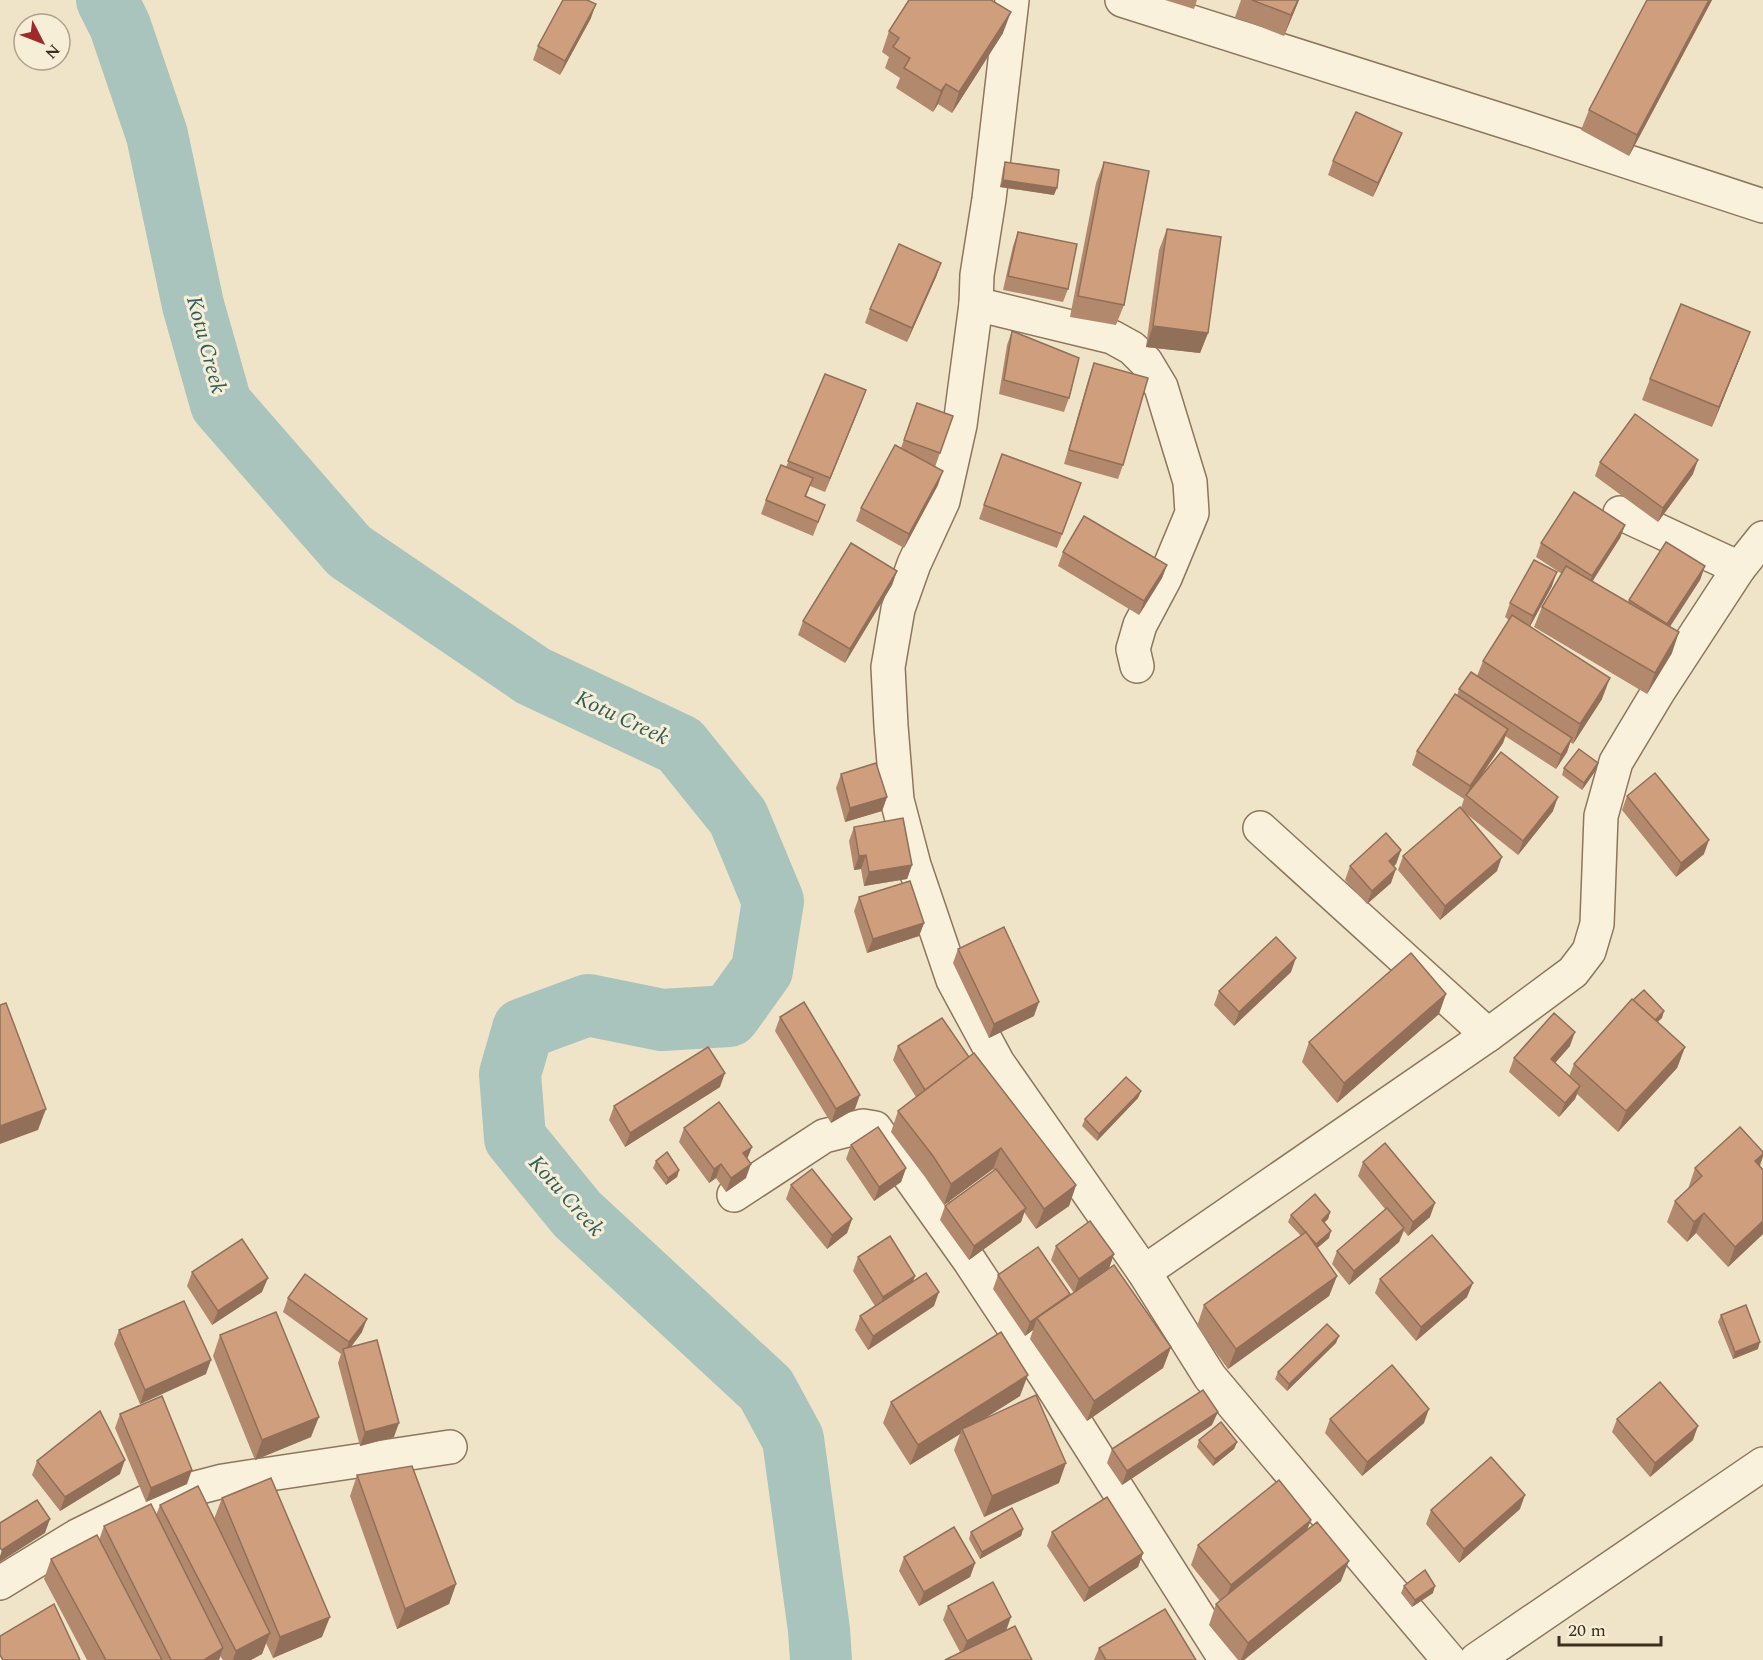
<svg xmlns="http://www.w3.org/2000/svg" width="1763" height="1660" font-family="Spectral,serif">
  <rect width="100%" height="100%" fill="#f0e4c8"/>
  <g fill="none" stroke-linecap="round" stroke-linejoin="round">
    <!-- river -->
    <polyline stroke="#a9c4bc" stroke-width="62" points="107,0 120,26 157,135 193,305 221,404 349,551 533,676 680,745 738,817 773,901 762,970 729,1016 662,1020 588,1005 523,1029 510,1074 515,1138 577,1214 766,1389 793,1439 819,1630 821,1660"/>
    <!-- street casing -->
    <g stroke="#8d765c" stroke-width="36">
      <g id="street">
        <polyline points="1012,0 989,199 977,275 976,304 1112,337 1132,348 1146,362 1161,387 1190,482 1192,513 1165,578 1140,625 1133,649 1137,666"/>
        <polyline points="1122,0 1519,126 1763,206"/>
        <polyline points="976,304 960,425 943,501 914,564 898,609 888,667 891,726 897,800 914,865 953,980 998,1063 1144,1272 1210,1377 1449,1660"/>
        <polyline points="1620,513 1739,568"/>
        <polyline points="1260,828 1488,1035"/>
        <polyline points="734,1195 824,1136 863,1126 875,1128 969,1260 1045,1375 1226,1660"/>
        <polyline points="1144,1272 1488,1035 1573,972 1589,951 1597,924 1601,816 1616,762 1658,692 1739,568 1763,538"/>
        <polyline points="0,1583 77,1536 150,1500 223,1481 450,1447"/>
        <polyline points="1476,1660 1763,1464"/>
      </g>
    </g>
    <!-- street -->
    <use href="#street" stroke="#faf1dc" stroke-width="33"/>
  </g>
  <!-- wall -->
  <g fill="#b2896c">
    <polygon points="1165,0 1197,0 1194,9"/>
    <polygon points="1241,0 1299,0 1284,36 1235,17"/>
    <polygon points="1647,0 1712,0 1629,156 1581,130 1589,110"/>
    <polygon points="591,18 560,75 533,60 538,46"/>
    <polygon points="889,31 1003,33 952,113 938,104 933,112 896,88 900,78 885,68 889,57 882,52"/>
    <polygon points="1402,133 1396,147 1373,197 1328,175 1333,161"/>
    <polygon points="1005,162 1054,195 1000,187 1003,169"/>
    <polygon points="1104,162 1124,305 1116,325 1070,317 1096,183"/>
    <polygon points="1167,229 1208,333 1200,353 1146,347 1159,250"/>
    <polygon points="1018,232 1068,289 1063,302 1003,290 1013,246"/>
    <polygon points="941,263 936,277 907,342 865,323 870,309"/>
    <polygon points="1012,331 1069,398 1064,412 999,394 1007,345"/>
    <polygon points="1742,353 1712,427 1642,400 1650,379"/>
    <polygon points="1094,363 1123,465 1118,479 1064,464 1089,377"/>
    <polygon points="825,374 866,390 825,492 810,486 806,497 825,505 813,536 761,514 766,500 786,467"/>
    <polygon points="917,403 953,416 935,467 938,485 904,548 856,521 861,508 901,448"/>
    <polygon points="1002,454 1081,483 1057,548 979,519"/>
    <polygon points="1600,462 1693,474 1658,522 1595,476"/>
    <polygon points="1625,525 1620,538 1592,581 1628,603 1629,600 1705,566 1700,580 1670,627 1672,653 1647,694 1534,627 1542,607 1562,574 1536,557 1541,543"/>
    <polygon points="1063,552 1167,565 1162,578 1139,615 1058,566"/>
    <polygon points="897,571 892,585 845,663 798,635 803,621"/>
    <polygon points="1552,586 1530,626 1602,699 1573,744 1570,742 1567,752 1556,769 1505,736 1503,743 1481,776 1553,811 1518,855 1464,812 1497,871 1440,920 1398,870 1403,856 1461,808 1464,799 1412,765 1417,751 1457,696 1459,689 1477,676 1483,661 1509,620 1505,617 1510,603"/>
    <polygon points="1564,768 1596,770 1582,790 1562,775"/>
    <polygon points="841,774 887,797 882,811 845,822 836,788"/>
    <polygon points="1627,796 1704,854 1676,877 1622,810"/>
    <polygon points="854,827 912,865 907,879 864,886 861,869 854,870 849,841"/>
    <polygon points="1401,850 1396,864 1394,866 1391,883 1367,904 1345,880 1350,866"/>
    <polygon points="859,897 924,923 919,936 867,953 854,911"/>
    <polygon points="958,949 1034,1016 989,1038 953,963"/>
    <polygon points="1291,972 1234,1026 1214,1005 1219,991"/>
    <polygon points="1439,1014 1337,1103 1302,1062 1309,1042"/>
    <polygon points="780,1017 855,1109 831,1123 775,1031"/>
    <polygon points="1662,1018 1657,1022 1685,1047 1677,1068 1618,1132 1577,1094 1575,1099 1559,1117 1509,1072 1514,1058 1570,1046 1555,1063 1569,1076 1574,1064"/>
    <polygon points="898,1046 969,1057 1076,1185 1069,1206 1036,1229 1024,1212 1021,1222 969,1260 940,1220 945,1206 994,1170 993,1169 944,1205 925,1177 891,1132 898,1111 916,1097 893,1060"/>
    <polygon points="720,1087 625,1147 609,1120 614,1106"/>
    <polygon points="1141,1091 1138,1098 1097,1141 1082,1126 1085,1119"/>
    <polygon points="684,1128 752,1147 747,1159 746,1178 726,1192 716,1178 709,1183 679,1142"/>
    <polygon points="851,1145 906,1168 901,1182 874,1201 846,1159"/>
    <polygon points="1763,1156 1760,1166 1763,1234 1728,1267 1696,1233 1687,1242 1667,1222 1675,1201 1688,1189 1695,1168"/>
    <polygon points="656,1161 679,1170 677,1177 666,1185 653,1168"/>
    <polygon points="1363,1162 1430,1217 1408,1236 1404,1231 1399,1242 1349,1285 1332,1264 1337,1251 1385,1209 1358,1176"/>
    <polygon points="791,1185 852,1219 847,1233 827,1249 786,1199"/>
    <polygon points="1330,1212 1328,1219 1324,1223 1329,1238 1317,1248 1337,1276 1329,1296 1228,1369 1197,1326 1204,1305 1301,1236 1288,1222 1291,1215"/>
    <polygon points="1056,1246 1114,1254 1109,1268 1171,1347 1163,1368 1087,1421 1030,1339 1033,1330 1025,1336 993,1289 998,1275 1070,1294 1069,1296 1074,1293 1051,1260"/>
    <polygon points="858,1257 913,1281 934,1306 868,1350 855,1330 860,1316 875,1306 853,1271"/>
    <polygon points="192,1272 262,1292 212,1325 187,1286"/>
    <polygon points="1380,1279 1467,1297 1416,1341 1375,1293"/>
    <polygon points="288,1298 362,1332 351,1347 394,1437 360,1446 338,1363 341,1354 283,1312"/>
    <polygon points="1721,1315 1758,1349 1733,1359 1718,1322"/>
    <polygon points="119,1330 206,1374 140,1404 114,1344"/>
    <polygon points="220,1335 311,1437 255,1460 213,1356"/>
    <polygon points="1336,1343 1287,1391 1275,1379 1278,1372"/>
    <polygon points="1020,1396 982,1420 1059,1483 984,1517 954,1450 960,1434 910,1465 883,1423 891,1402"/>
    <polygon points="120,1414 187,1484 146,1502 115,1428"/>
    <polygon points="1330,1419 1424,1423 1362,1476 1325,1433"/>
    <polygon points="1617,1419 1693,1440 1650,1477 1612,1432"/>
    <polygon points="1212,1425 1122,1485 1107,1463 1112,1449"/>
    <polygon points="1199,1440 1237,1442 1234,1449 1213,1466 1197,1447"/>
    <polygon points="37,1461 120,1474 60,1511 32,1475"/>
    <polygon points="357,1475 456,1584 449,1604 397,1629 350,1496"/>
    <polygon points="222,1498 322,1637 273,1658 266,1643 262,1654 251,1660 223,1660 220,1656 219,1660 87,1660 44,1579 51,1559 99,1540 104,1526 156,1515 160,1505 218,1527 214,1519"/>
    <polygon points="1520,1509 1459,1563 1426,1524 1431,1510"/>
    <polygon points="1023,1529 1021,1536 980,1559 969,1539 971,1532"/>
    <polygon points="1307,1530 1341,1581 1244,1660 1238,1660 1209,1625 1216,1604 1220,1601 1191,1565 1198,1545"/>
    <polygon points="1052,1532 1143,1553 1138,1567 1084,1602 1047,1546"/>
    <polygon points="904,1557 975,1563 970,1577 919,1606 899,1571"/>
    <polygon points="1404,1586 1433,1593 1412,1607 1401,1593"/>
    <polygon points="948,1606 1007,1630 960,1652 943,1620"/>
    <polygon points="1099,1648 1196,1660 1094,1660"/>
  </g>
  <!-- shaded-wall -->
  <g fill="#916f58">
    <polygon points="1298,0 1299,0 1284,36 1291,15"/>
    <polygon points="1709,0 1712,0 1629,156 1637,135"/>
    <polygon points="596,4 591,18 560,75 565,61"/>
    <polygon points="1011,12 1003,33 952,113 959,92"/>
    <polygon points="946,84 938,104 933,112 941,91"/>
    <polygon points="1402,133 1396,147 1373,197 1378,183"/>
    <polygon points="1003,180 1057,188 1054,195 1000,187"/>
    <polygon points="941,263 936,277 907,342 912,328"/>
    <polygon points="1153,326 1208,333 1200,353 1146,347"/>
    <polygon points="1750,332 1742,353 1712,427 1719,407"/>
    <polygon points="866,390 861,404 825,492 830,478"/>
    <polygon points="1698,460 1693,474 1658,522 1663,508"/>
    <polygon points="943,471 938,485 904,548 909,534"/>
    <polygon points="1625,525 1620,538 1587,590 1592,576"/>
    <polygon points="1167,565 1162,578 1139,615 1144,601"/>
    <polygon points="1705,566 1700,580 1662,638 1667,624"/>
    <polygon points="897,571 892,585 845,663 850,649"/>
    <polygon points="1557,572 1552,586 1528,630 1533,616"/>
    <polygon points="1679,632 1672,653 1647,694 1655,673"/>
    <polygon points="1610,678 1602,699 1573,744 1580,724"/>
    <polygon points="1508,729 1503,743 1467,797 1467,796 1470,786"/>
    <polygon points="1572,738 1567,752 1556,769 1561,755"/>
    <polygon points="1598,763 1596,770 1582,790 1584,783"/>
    <polygon points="887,797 882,811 845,822 850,808"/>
    <polygon points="1558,797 1553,811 1518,855 1523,841"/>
    <polygon points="1709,840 1704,854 1676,877 1681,863"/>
    <polygon points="1401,850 1396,864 1384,875 1389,861"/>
    <polygon points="866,855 861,869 854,870 859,856"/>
    <polygon points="1502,857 1497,871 1440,920 1445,906"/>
    <polygon points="912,865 907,879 864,886 869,872"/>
    <polygon points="1396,869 1391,883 1367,904 1372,891"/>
    <polygon points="924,923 919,936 867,953 873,939"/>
    <polygon points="1296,958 1291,972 1234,1026 1239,1012"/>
    <polygon points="1446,994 1439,1014 1337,1103 1344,1083"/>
    <polygon points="1039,1002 1034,1016 989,1038 994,1024"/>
    <polygon points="1664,1011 1662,1018 1646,1033 1649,1026"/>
    <polygon points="1575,1032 1570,1046 1546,1073 1551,1059"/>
    <polygon points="1685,1047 1677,1068 1618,1132 1626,1111"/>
    <polygon points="725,1073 720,1087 625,1147 630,1133"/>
    <polygon points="1580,1086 1575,1099 1559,1117 1565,1103"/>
    <polygon points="1141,1091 1138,1098 1097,1141 1099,1134"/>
    <polygon points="860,1095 855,1109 831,1123 836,1109"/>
    <polygon points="46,1109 38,1130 0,1144 0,1126"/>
    <polygon points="752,1147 746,1161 743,1153"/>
    <polygon points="1001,1148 993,1169 944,1205 951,1184"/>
    <polygon points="1763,1154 1763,1156 1757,1173 1755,1161"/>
    <polygon points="721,1164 716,1178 709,1183 714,1169"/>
    <polygon points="751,1164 746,1178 726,1192 731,1178"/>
    <polygon points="906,1168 901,1182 874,1201 879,1187"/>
    <polygon points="679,1170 677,1177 666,1185 668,1178"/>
    <polygon points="1076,1185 1069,1206 1036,1229 1044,1209"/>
    <polygon points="1435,1203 1430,1217 1408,1236 1413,1222"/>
    <polygon points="1026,1208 1021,1222 969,1260 974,1246"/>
    <polygon points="1330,1212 1328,1219 1319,1227 1322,1220"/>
    <polygon points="1704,1213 1696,1233 1687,1242 1694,1222"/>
    <polygon points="852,1219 847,1233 827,1249 832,1235"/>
    <polygon points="1763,1221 1763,1234 1728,1267 1735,1247"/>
    <polygon points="1404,1228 1399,1242 1349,1285 1354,1271"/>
    <polygon points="1331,1231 1329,1238 1314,1251 1316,1244"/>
    <polygon points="1114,1254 1109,1268 1074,1293 1079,1279"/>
    <polygon points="915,1276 910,1290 878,1311 883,1297"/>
    <polygon points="1337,1276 1329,1296 1228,1369 1236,1349"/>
    <polygon points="268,1278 262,1292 212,1325 218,1311"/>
    <polygon points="1473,1283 1467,1297 1416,1341 1421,1327"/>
    <polygon points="939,1292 934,1306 868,1350 873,1336"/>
    <polygon points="1070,1294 1065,1308 1037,1318 1033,1330 1025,1336 1030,1322"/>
    <polygon points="367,1319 362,1332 344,1356 349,1342"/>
    <polygon points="1339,1336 1336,1343 1287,1391 1289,1384"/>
    <polygon points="1760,1342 1758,1349 1733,1359 1735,1352"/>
    <polygon points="1171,1347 1163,1368 1087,1421 1094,1401"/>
    <polygon points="211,1360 206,1374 140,1404 145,1390"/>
    <polygon points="1028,1375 1020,1396 963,1432 962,1429 960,1434 910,1465 918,1445"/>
    <polygon points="1429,1409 1424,1423 1362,1476 1367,1462"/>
    <polygon points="1218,1412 1212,1425 1122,1485 1127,1471"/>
    <polygon points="319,1417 311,1437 255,1460 262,1440"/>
    <polygon points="399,1423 394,1437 360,1446 365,1432"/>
    <polygon points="1698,1426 1693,1440 1650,1477 1655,1463"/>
    <polygon points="1237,1442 1234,1449 1213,1466 1215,1459"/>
    <polygon points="125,1460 120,1474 60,1511 65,1497"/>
    <polygon points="1066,1463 1059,1483 984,1517 992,1496"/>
    <polygon points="192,1470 187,1484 146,1502 151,1488"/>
    <polygon points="1525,1495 1520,1509 1459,1563 1464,1549"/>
    <polygon points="50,1519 45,1533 0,1562 0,1556 2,1550"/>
    <polygon points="1311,1520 1303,1541 1223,1605 1231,1585"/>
    <polygon points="1023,1529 1021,1536 980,1559 982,1552"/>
    <polygon points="1143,1553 1138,1567 1084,1602 1089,1588"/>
    <polygon points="1349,1561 1341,1581 1244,1660 1241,1660 1248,1643"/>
    <polygon points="975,1563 970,1577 919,1606 924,1592"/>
    <polygon points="456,1584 449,1604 397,1629 405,1609"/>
    <polygon points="1435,1586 1433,1593 1412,1607 1415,1600"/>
    <polygon points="330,1617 322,1637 273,1658 280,1637"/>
    <polygon points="1011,1617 1006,1631 961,1655 967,1641"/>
    <polygon points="270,1633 262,1654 251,1660 233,1660 236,1651"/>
    <polygon points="223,1648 219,1660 204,1660"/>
  </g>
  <!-- building -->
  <g fill="#cf9f7d" stroke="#916f58" stroke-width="1.5">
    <polygon points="563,0 587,0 596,4 565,61 538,46"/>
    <polygon points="909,0 991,0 1011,12 959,92 946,84 941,91 904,68 910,58 893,47 899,38 889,31"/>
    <polygon points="1252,0 1298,0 1291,15"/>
    <polygon points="1647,0 1709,0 1637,135 1589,110"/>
    <polygon points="1356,112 1402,133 1378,183 1333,161"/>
    <polygon points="1005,162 1059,170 1057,188 1003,180"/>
    <polygon points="1104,162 1149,171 1124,305 1078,296"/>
    <polygon points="1167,229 1221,237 1208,333 1153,326"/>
    <polygon points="1018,232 1077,244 1068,289 1008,276"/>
    <polygon points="899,244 941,263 912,328 870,309"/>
    <polygon points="1681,304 1750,332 1719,407 1650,379"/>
    <polygon points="1012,331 1079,358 1069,398 1004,380"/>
    <polygon points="1094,363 1148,378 1123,465 1069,450"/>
    <polygon points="825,374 866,390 830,478 788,461"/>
    <polygon points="917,403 953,416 940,453 904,440"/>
    <polygon points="1635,414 1698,460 1663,508 1600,462"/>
    <polygon points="895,445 943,471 909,534 861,508"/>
    <polygon points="1002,454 1081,483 1062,534 984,505"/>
    <polygon points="781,465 813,478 805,496 825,505 818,522 766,500"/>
    <polygon points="1574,492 1625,525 1592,576 1541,543"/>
    <polygon points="1084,516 1167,565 1144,601 1063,552"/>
    <polygon points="1666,542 1705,566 1667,624 1629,600"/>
    <polygon points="851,543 897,571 850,649 803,621"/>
    <polygon points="1534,560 1557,572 1533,616 1510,603"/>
    <polygon points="1566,566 1679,632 1655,673 1542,607"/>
    <polygon points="1512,615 1610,678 1580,724 1483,661"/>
    <polygon points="1471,672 1572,738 1561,755 1459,689"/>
    <polygon points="1455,694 1508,729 1470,786 1417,751"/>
    <polygon points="1579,749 1598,763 1584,783 1564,768"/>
    <polygon points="1501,752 1558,797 1523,841 1466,795"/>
    <polygon points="876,763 887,797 850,808 841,774"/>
    <polygon points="1655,773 1709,840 1681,863 1627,796"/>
    <polygon points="1460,807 1502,857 1445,906 1403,856"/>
    <polygon points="903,818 912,865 869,872 866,855 859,856 854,827"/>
    <polygon points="1386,833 1401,850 1389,861 1396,869 1372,891 1350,866"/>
    <polygon points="910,881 924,923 873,939 859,897"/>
    <polygon points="1004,927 1039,1002 994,1024 958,949"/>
    <polygon points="1276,937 1296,958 1239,1012 1219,991"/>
    <polygon points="1411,953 1446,994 1344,1083 1309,1042"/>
    <polygon points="1644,990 1664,1011 1655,1020 1633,1000"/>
    <polygon points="1632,999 1685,1047 1626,1111 1574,1064"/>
    <polygon points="804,1002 860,1095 836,1109 780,1017"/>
    <polygon points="6,1003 46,1109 0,1126 0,1005"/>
    <polygon points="1554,1013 1575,1032 1551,1059 1580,1086 1565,1103 1514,1058"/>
    <polygon points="942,1018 969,1057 925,1090 898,1046"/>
    <polygon points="708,1047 725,1073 630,1133 614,1106"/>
    <polygon points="974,1053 1076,1185 1044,1209 1001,1148 951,1184 933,1156 898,1111"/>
    <polygon points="1126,1077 1141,1091 1099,1134 1085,1119"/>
    <polygon points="719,1102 752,1147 743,1153 751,1164 731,1178 721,1164 714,1169 684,1128"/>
    <polygon points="878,1127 906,1168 879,1187 851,1145"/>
    <polygon points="1740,1127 1763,1152 1763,1154 1755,1161 1763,1170 1763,1221 1735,1247 1704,1213 1694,1222 1675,1201 1702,1176 1695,1168"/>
    <polygon points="1385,1143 1435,1203 1413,1222 1363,1162"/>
    <polygon points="667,1152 679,1170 668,1178 656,1161"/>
    <polygon points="812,1169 852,1219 832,1235 791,1185"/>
    <polygon points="996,1169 1026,1208 974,1246 945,1206"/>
    <polygon points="1315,1194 1330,1212 1322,1220 1331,1231 1316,1244 1291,1215"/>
    <polygon points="1387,1208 1404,1228 1354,1271 1337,1251"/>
    <polygon points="1090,1221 1114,1254 1079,1279 1056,1246"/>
    <polygon points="1306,1232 1337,1276 1236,1349 1204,1305"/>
    <polygon points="1432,1235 1473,1283 1421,1327 1380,1279"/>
    <polygon points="890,1236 915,1276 883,1297 858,1257"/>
    <polygon points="242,1239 268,1278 218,1311 192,1272"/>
    <polygon points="1038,1247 1070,1294 1030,1322 998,1275"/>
    <polygon points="1114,1265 1171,1347 1094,1401 1037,1318"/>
    <polygon points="926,1273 939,1292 873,1336 860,1316"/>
    <polygon points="305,1274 367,1319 349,1342 288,1298"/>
    <polygon points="184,1301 211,1360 145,1390 119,1330"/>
    <polygon points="1746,1305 1760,1342 1735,1352 1721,1315"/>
    <polygon points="276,1312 319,1417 262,1440 220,1335"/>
    <polygon points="1327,1324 1339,1336 1289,1384 1278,1372"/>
    <polygon points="1001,1332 1028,1375 918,1445 891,1402"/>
    <polygon points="377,1340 399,1423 365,1432 343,1349"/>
    <polygon points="1392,1365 1429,1409 1367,1462 1330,1419"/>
    <polygon points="1660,1382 1698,1426 1655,1463 1617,1419"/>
    <polygon points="1203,1390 1218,1412 1127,1471 1112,1449"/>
    <polygon points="1036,1395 1066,1463 992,1496 962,1429"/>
    <polygon points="162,1396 192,1470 151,1488 120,1414"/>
    <polygon points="100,1411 125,1460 65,1497 37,1461"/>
    <polygon points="1221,1422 1237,1442 1215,1459 1199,1440"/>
    <polygon points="1491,1457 1525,1495 1464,1549 1431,1510"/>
    <polygon points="412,1466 456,1584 405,1609 357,1475"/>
    <polygon points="271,1478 330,1617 280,1637 222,1498"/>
    <polygon points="1279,1480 1311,1520 1231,1585 1198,1545"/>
    <polygon points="198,1486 270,1633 236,1651 160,1505"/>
    <polygon points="1107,1497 1143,1553 1089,1588 1052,1532"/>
    <polygon points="37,1500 50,1519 2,1550 0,1548 0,1523"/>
    <polygon points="151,1504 223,1648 204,1660 171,1660 104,1526"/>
    <polygon points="1012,1508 1023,1529 982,1552 971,1532"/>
    <polygon points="1317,1522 1349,1561 1248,1643 1216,1604"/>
    <polygon points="954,1527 975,1563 924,1592 904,1557"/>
    <polygon points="97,1535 162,1660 106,1660 51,1559"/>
    <polygon points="1425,1570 1435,1586 1415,1600 1404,1586"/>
    <polygon points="993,1582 1011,1617 967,1641 948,1606"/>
    <polygon points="54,1604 80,1660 3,1660 0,1655 0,1636"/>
    <polygon points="1165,1609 1196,1660 1106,1660 1099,1648"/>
    <polygon points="1015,1626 1032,1660 945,1660"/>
  </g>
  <g text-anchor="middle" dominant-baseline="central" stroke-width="6" stroke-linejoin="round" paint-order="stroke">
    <!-- water labels -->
    <g font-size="22" font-style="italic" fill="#2f5d5a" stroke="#f7eed8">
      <text transform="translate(206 345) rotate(75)">Kotu Creek</text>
      <text transform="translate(622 718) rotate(25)">Kotu Creek</text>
      <text transform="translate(566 1196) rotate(48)">Kotu Creek</text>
    </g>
  </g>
  <!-- north arrow -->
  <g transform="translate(42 42) rotate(132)"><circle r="28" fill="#f7eed8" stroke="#ada18e" stroke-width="1.5"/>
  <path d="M0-4.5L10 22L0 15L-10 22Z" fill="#9e2a2b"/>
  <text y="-9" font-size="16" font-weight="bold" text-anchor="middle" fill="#3d2e20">N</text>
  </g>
  <!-- scale -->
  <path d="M1559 1636v9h102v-9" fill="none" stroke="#3d2e20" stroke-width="3"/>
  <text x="1568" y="1636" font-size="18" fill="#3d2e20" stroke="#f7eed8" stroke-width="4.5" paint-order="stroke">20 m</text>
</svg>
